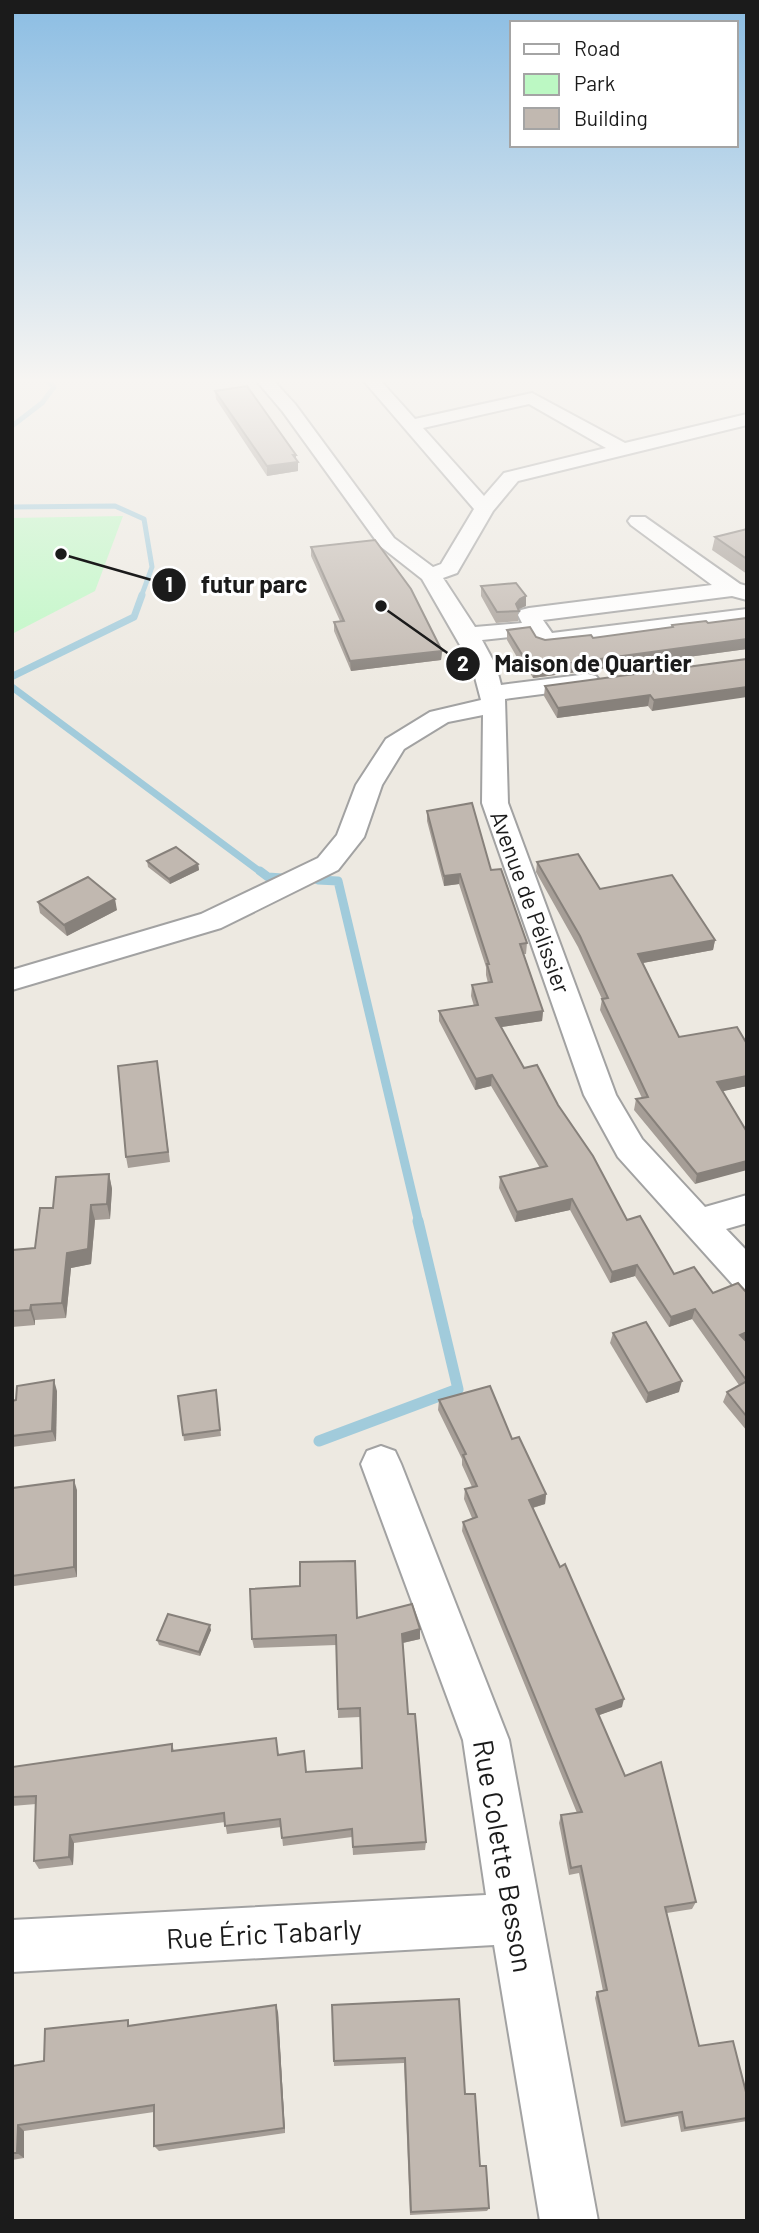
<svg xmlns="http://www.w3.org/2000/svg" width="759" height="2233" font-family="Barlow,sans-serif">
  <rect width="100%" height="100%" fill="#ede9e1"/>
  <!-- park -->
  <polygon fill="#bcf8c3" points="123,516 95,591 12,634 12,518"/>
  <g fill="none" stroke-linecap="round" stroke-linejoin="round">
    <!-- stream-far3 -->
    <g stroke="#a1cbdb" stroke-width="5">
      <polyline points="12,426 42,403 54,387 46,380"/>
      <polyline points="12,507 115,506 144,519 152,567 141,597"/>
    </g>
    <!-- stream-far2 -->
    <g stroke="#a1cbdb" stroke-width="7">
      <polyline points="13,676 134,617 142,595"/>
      <polyline points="12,687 262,873"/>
    </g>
    <!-- stream-far1 -->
    <g stroke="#a1cbdb" stroke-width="9">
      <polyline points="260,871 268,877 282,878"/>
      <polyline points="318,880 338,881 419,1223"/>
    </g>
    <!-- stream -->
    <polyline stroke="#a1cbdb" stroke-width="11" points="319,1441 458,1389 418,1221"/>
    <!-- minor casing -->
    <g stroke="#a2a2a2" stroke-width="4">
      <g id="minor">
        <path d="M256,380h17l22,24 99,134 39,29 8,-3 33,-55 -111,-129h17l35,39 117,-26 93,50 122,-29v11l-229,56 -25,30 -36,62 -14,5 32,49 47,-4 -4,-8 3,-5 8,-2 183,-23 -81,-60 -3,-4 3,-4h14l95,67 7,2v14l-15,-4 -189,24 9,13 195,-24v14l-202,25 -8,-2 -7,-11 -48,5 14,26 5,19 87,-11 8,2 4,5 -4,5 -8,2 -83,11 3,104 108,292 26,44 63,68 42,-12v28l-21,6 21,22v40l-13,-5 -116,-129 -34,-62 -102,-292 1,-88 -35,7 -44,27 -22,36 -18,52 -26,33 -117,58 -209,62v-20l189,-56 117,-56 19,-23 19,-50 30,-46 44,-27 51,-12 -9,-34 -50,-87 -42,-33 -97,-134zM529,404l77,44 -102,25 -20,23 -61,-68z"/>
        <polygon points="381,1446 395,1451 401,1464 509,1740 598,2221 540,2221 494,1945 12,1972 12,1920 486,1895 463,1740 361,1464 367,1451"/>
      </g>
    </g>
    <!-- minor -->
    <use href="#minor" fill="#fff" fill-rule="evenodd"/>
  </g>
  <!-- wall -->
  <g fill="#a69e97">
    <polygon points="215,391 296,455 296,459 298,462 298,471 267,476 216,399"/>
    <polygon points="747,529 747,574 712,550 715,537"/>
    <polygon points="311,547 442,651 441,660 351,671 334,631 334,622 340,621 311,556"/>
    <polygon points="481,586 526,606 518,609 518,621 496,623 481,596"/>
    <polygon points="747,618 747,649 533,678 530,673 525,671 507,640 507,630 545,640 593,638 671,628 672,625 708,623"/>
    <polygon points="747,659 652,711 648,706 557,718 544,696 545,686"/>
    <polygon points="427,811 491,870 527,943 526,954 524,954 543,1011 542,1021 501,1027 524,1068 558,1105 627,1220 674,1274 713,1293 747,1293 747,1341 746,1341 747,1342 747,1431 723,1402 727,1392 739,1385 692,1319 669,1327 635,1276 610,1283 570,1210 515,1222 499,1188 500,1177 540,1168 491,1086 475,1090 439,1021 439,1011 474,1006 471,996 472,985 488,983 486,975 486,967 459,884 444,886 427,821"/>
    <polygon points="147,861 198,864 199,870 170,884 148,867"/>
    <polygon points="537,862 600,889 715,940 713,950 643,963 679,1037 747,1044 747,1086 722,1091 695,1184 634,1110 636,1099 642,1098 600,1010 602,999 578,947 536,872"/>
    <polygon points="38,902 117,910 67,936 40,913"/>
    <polygon points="157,1061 170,1162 128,1168 126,1157"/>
    <polygon points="109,1174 112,1189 110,1219 95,1220 91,1264 71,1268 66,1318 35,1320 35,1325 12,1327 12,1254 35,1248 53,1208"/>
    <polygon points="613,1333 679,1392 646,1403 610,1343"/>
    <polygon points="216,1390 221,1436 184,1441 178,1396"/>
    <polygon points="57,1391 56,1441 12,1447 12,1401"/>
    <polygon points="439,1400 512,1439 546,1494 545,1504 533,1508 622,1707 599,1715 625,1776 696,1902 692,1909 667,1913 699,2046 747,2096 747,2121 681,2132 678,2116 621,2127 595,1998 597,1992 603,1991 579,1873 569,1875 559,1823 561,1815 577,1813 462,1531 463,1522 472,1518 464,1499 465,1489 472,1487 462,1465 462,1459 438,1410"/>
    <polygon points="77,1490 77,1577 14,1586 12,1582 12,1516"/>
    <polygon points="357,1618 420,1639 403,1643 408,1714 426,1842 425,1850 353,1855 352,1837 283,1846 281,1827 227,1834 225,1822 74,1843 73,1865 39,1869 34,1861 36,1804 12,1806 12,1767 172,1744 174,1751 278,1755 306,1772 362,1768 360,1717 338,1718 336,1645 254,1648 252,1639"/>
    <polygon points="211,1630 200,1656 159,1645 157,1640"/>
    <polygon points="332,2005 465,2094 489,2208 487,2211 410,2215 404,2063 334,2066"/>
    <polygon points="278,2012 285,2133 159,2151 154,2146 154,2112 24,2131 24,2158 12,2160 12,2066 44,2061 131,2025"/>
  </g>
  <!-- shaded-wall -->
  <g fill="#87817b">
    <polygon points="293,455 296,455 296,462 298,462 298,471 267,476 267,466"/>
    <polygon points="526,596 526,606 519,609 518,611 516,604 520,599"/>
    <polygon points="747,639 747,649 533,678 534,668"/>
    <polygon points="442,651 441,660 351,671 350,661"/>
    <polygon points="747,687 747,697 652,711 654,700"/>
    <polygon points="650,695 648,706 557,718 558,708"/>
    <polygon points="198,864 199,870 170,884 169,879"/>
    <polygon points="460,874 459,884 444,886 444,876"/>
    <polygon points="115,899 117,910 67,936 64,925"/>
    <polygon points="715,940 713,950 637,964 638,954"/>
    <polygon points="543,1011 542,1021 495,1028 496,1018"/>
    <polygon points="492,1075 491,1086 475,1090 476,1079"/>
    <polygon points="747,1076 747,1086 715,1093 717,1082"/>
    <polygon points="747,1161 747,1170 695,1184 697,1174"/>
    <polygon points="109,1174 112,1189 110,1219 107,1204"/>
    <polygon points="572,1199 570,1210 515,1222 517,1212"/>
    <polygon points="91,1205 95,1220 91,1264 71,1268 66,1318 62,1303 67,1253"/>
    <polygon points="637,1265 635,1276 610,1283 612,1272"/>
    <polygon points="31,1305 35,1320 35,1325 30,1310"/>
    <polygon points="695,1309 692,1319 669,1327 671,1317"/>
    <polygon points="747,1332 747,1341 737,1345 740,1335"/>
    <polygon points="54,1380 57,1391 56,1441 52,1431"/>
    <polygon points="682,1381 679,1392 646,1403 648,1393"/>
    <polygon points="74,1480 77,1490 77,1577 74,1567"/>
    <polygon points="546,1494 545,1504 528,1509 529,1500"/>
    <polygon points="210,1625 211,1630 200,1656 199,1652"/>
    <polygon points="420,1629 420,1639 402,1643 402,1634"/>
    <polygon points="624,1699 622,1707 594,1717 596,1709"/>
    <polygon points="70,1835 74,1843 73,1865 69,1857"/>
    <polygon points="276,2005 278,2012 285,2133 284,2128"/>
    <polygon points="18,2125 24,2131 24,2158 17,2153"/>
  </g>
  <!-- building -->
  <g fill="#c1b8b0" stroke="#87817b" stroke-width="2">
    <polygon points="247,386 296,455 293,455 298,462 267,466 215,391"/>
    <polygon points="747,529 747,559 715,537"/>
    <polygon points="375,540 411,589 442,651 350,661 334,622 344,621 311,547"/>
    <polygon points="516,583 526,596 520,599 516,604 519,611 497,612 481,586"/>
    <polygon points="747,618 747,639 534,668 531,662 526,661 507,630 530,627 536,637 545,640 591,635 593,638 673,627 672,625 706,621 708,623"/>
    <polygon points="747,659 747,687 654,700 650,695 558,708 545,686"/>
    <polygon points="472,803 491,870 501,869 527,943 520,944 543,1011 496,1018 524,1068 537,1065 558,1105 593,1156 627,1220 640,1216 674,1274 694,1267 713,1293 738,1283 747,1293 747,1332 740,1335 747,1342 747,1381 695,1309 671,1317 637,1265 612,1272 572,1199 517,1212 500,1177 547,1166 492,1075 476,1079 439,1011 478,1005 472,985 492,982 487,964 489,964 460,874 444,876 427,811"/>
    <polygon points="176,847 198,864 169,879 147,861"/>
    <polygon points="578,854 600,889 672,875 715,940 638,954 679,1037 737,1027 747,1044 747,1076 717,1082 747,1132 747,1161 697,1174 636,1099 648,1097 602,999 608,998 580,936 537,862"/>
    <polygon points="88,877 115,899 64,925 38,902"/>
    <polygon points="157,1061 168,1152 126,1157 118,1066"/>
    <polygon points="109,1174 107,1204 91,1205 88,1249 67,1253 62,1303 31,1305 30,1310 12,1311 13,1250 35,1248 40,1208 53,1208 56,1177"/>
    <polygon points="646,1322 682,1381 648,1393 613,1333"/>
    <polygon points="54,1380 52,1431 12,1436 12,1401 16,1400 17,1386"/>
    <polygon points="747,1381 747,1417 727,1392"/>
    <polygon points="490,1386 512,1439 519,1437 546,1494 529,1500 560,1567 565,1564 624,1699 596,1709 625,1776 661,1762 696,1902 665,1907 699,2046 733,2041 747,2096 747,2118 685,2128 682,2112 625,2122 597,1992 607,1990 581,1866 571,1868 561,1815 582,1812 463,1522 477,1517 465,1489 477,1486 463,1455 466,1454 439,1400"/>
    <polygon points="216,1390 220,1430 183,1435 178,1396"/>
    <polygon points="74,1480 74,1567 12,1576 13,1488"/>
    <polygon points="355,1561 357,1618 412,1604 420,1629 402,1634 408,1714 415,1714 426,1842 353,1847 352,1829 282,1838 280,1819 225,1826 224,1813 70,1835 69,1857 34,1861 36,1796 12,1797 12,1767 172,1744 172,1751 276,1738 278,1755 304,1751 306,1772 362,1768 360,1708 338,1709 336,1635 252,1639 250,1589 300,1586 300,1562"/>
    <polygon points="168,1614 210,1625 199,1652 157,1640"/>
    <polygon points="459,1999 465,2094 475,2094 480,2166 486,2166 489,2208 411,2212 405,2058 334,2061 332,2005"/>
    <polygon points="276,2005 284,2128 154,2146 154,2105 18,2125 17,2153 12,2153 12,2066 44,2061 45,2029 128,2020 128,2026"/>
  </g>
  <!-- sky -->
  <linearGradient id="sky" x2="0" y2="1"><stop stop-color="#8bbde3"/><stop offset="0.55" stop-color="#f7f5f2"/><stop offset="1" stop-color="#f7f5f2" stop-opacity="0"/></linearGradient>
  <rect width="759" height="692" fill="url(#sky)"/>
  <g text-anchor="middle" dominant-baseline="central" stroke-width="6" stroke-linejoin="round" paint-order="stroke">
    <!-- street labels -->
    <g font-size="23" fill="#1b1b1b" stroke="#fff">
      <text transform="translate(531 902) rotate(70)">Avenue de Pélissier</text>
    </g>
    <!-- near-street labels -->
    <g font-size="28" fill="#1b1b1b" stroke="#fff">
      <text transform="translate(504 1856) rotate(80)">Rue Colette Besson</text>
      <text transform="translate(264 1933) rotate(-3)">Rue Éric Tabarly</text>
    </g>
  </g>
  <!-- callouts -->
  <path fill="none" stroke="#1b1b1b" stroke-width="2.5" d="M61 554L169 585M381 606L463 664"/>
  <g fill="#1b1b1b" stroke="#fff" stroke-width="2.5">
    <circle cx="61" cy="554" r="7"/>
    <circle cx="381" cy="606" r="7"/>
    <circle cx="169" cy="585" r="18"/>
    <circle cx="463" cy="664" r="18"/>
  </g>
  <g font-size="21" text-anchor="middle" font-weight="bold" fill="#fff">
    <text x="169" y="592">1</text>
    <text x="463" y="671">2</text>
  </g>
  <g font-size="24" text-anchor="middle" font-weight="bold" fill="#1b1b1b" stroke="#fff" stroke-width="6" stroke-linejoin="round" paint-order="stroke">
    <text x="254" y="593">futur parc</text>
    <text x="593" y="672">Maison de Quartier</text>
  </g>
  <!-- border -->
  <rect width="759" height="2233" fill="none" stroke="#1b1b1b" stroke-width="28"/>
  <!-- legend -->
  <rect x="510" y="21" width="228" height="126" fill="#ffffff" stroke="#a4a4a4" stroke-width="2"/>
  <rect x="524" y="44" width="35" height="10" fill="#ffffff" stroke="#a4a4a4" stroke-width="2"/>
  <text x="574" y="56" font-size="21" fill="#1b1b1b">Road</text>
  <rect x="524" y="74" width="35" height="21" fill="#bcf8c3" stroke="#a4a4a4" stroke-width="2"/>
  <text x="574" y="91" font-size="21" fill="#1b1b1b">Park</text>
  <rect x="524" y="108" width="35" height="21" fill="#c1b8b0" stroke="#a4a4a4" stroke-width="2"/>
  <text x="574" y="126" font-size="21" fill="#1b1b1b">Building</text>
</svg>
